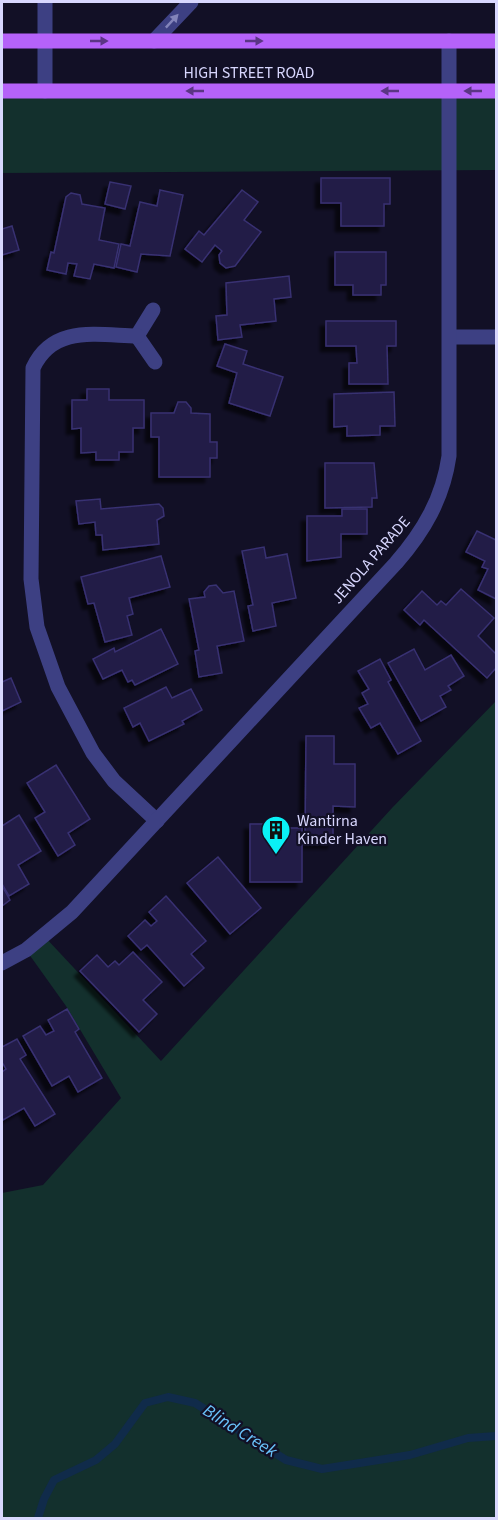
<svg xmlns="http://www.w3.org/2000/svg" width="498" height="1520" font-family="'Source Sans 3',sans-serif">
  <defs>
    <filter id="shadow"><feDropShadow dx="-5.5" dy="5.5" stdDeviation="1.5" flood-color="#0009"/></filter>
  </defs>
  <rect width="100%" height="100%" fill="#121026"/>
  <!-- green -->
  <g fill="#13302d">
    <polygon points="2,91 496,91 496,170 2,173"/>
    <polygon points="496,701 496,1518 2,1518 2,1193 43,1185 121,1098 66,1006 26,950 44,936 161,1061 392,808"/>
  </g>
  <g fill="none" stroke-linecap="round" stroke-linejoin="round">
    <!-- stream -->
    <polyline stroke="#102b4a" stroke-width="8" points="38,1518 44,1499 54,1480 96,1460 115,1444 145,1403 168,1397 195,1403 286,1460 322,1469 410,1455 468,1438 496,1436"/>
  </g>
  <!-- building -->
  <g fill="#221d46" stroke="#383072" stroke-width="1.5" filter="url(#shadow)">
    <polygon points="321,178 390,178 390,204 384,204 384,226 341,226 341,203 321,203"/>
    <polygon points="110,182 131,186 125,209 105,204"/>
    <polygon points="160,190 183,195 170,256 141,254 137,272 116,267 121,244 130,246 140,202 157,206"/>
    <polygon points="242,190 258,202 244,220 261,232 235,266 226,268 220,263 219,255 222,251 215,245 202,262 185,249 199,231 204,235"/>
    <polygon points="71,193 80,195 82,204 105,208 99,240 119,244 114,268 94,264 90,279 74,276 77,264 68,263 66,274 47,270 51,252 54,253 66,197"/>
    <polygon points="12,226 19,250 2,255 2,229"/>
    <polygon points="335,252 386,252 386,285 381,285 381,295 353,295 353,285 335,285"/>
    <polygon points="289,276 291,297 274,299 276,321 240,325 242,337 218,340 216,316 227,315 226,283"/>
    <polygon points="326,321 396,321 396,346 387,346 388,384 349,384 349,363 357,363 356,346 326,346"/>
    <polygon points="225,344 247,351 243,364 283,377 270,416 229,403 237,373 217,366"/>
    <polygon points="87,389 109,389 109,400 144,400 144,428 133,428 133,452 119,452 119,460 96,460 96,452 81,453 81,428 72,429 72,400 87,400"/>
    <polygon points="394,392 395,426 380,426 380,435 347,436 347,426 334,427 334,394"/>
    <polygon points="178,402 186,402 191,408 191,413 210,414 210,442 217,442 217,458 210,458 210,477 159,477 159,437 151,437 151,413 174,413"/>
    <polygon points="325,463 374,463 377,498 372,498 372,507 325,508"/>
    <polygon points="100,499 101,509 159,504 163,508 164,516 157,520 159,544 103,550 102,535 96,535 95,522 79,524 76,501"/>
    <polygon points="342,509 367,509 367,534 341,534 341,557 307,561 307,516 342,516"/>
    <polygon points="477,531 496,540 496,599 478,590 488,569 482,567 485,561 466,552"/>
    <polygon points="264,547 266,558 287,554 296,598 272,603 276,626 253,631 248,606 253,605 242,551"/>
    <polygon points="161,556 170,587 129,598 133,614 127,616 132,635 105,642 94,603 88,604 81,577"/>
    <polygon points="216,585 223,593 234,591 244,641 217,646 222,673 199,677 195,651 199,650 189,599 205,597 204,592 209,586"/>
    <polygon points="461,589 494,618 478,636 496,654 496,668 487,678 424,620 420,625 404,610 422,591 437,605 441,601 446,605"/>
    <polygon points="161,629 178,664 135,685 132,680 128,682 122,670 103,679 93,659 114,648 115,652"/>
    <polygon points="414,649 425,670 451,655 464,676 448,686 451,690 440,696 446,707 421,721 388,663"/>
    <polygon points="380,659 391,680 388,682 421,741 398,754 380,723 371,728 359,708 368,704 362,693 369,689 358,671"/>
    <polygon points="11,678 21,702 2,711 2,682"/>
    <polygon points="166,687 172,698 191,689 202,710 182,721 184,724 149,741 140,723 133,727 124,708"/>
    <polygon points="306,736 334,736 334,764 355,764 355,807 333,806 333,843 305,843"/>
    <polygon points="56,765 90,819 68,833 75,845 58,856 35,818 45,812 27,783"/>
    <polygon points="19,815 41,851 18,865 29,884 9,896 2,884 2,826"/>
    <polygon points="250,824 270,824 270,828 302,828 302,882 250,882"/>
    <polygon points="218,857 261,908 230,934 187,883"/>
    <polygon points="2,886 10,900 2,906"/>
    <polygon points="166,896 206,941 191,954 204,968 184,986 147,945 141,950 128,936 145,920 151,926 157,921 149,912"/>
    <polygon points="133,952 162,982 143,1000 157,1014 139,1032 80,971 97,955 108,967 115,961 119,965"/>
    <polygon points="67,1009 79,1029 75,1032 102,1078 78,1092 69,1076 52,1086 23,1036 40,1026 46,1035 54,1031 48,1020"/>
    <polygon points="17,1039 26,1055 20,1059 55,1114 35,1126 24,1108 3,1120 2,1117 2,1072 6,1069 2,1062 2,1047"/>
  </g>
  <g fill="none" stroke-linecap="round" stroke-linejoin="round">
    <!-- street -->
    <g stroke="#3d4083" stroke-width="15">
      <polyline points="45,2 45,91"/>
      <polyline points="154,41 191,2"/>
      <polyline points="153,310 137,336 155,362"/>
      <path d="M137,336c-41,-1 -84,-11 -104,32l-2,211 6,48 21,60 35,66 21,28 43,40"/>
      <polyline points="451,337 496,337"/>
      <path d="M2,963l24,-13 46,-38 324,-349c28,-32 47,-65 53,-107v-415"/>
    </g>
    <!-- primary -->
    <g stroke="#b562f9" stroke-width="15">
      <polyline points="2,41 496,41"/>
      <polyline points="2,91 496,91"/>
    </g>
  </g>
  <!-- one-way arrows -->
  <defs><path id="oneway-solid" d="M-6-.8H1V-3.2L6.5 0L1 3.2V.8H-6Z" transform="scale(1.5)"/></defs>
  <use fill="#8384ba" href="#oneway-solid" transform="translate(172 21) rotate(-47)"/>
  <g fill="#5b3585">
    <use href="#oneway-solid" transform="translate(99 41)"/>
    <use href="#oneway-solid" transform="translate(254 41)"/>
    <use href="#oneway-solid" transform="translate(195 91) rotate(-180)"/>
    <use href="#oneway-solid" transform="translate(390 91) rotate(-180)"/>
    <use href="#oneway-solid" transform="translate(473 91) rotate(180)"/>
  </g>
  <!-- icons -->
  <defs>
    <g id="building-pin" transform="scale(1.5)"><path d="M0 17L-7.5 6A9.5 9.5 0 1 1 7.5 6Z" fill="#0af1f6" stroke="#121026"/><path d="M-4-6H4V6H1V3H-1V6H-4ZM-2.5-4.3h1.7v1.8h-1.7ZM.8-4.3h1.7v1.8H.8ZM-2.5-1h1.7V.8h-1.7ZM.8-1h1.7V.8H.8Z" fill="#111"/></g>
  </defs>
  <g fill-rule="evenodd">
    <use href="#building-pin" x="276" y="830"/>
  </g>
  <g text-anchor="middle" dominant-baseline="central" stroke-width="4.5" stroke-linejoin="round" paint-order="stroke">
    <!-- street labels -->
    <g font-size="16" fill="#d8d7fe" stroke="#121026">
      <text x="249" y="73">HIGH STREET ROAD</text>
      <text transform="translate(371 560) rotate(-49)">JENOLA PARADE</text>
    </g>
    <!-- poi labels -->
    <g font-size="16" fill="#d8d7fe" stroke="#121026" text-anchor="start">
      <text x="297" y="821">Wantirna<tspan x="297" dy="18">Kinder Haven</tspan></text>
    </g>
    <!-- water labels -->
    <g font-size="18" font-style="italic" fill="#69c2fa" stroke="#121026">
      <text transform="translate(240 1431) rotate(32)">Blind Creek</text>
    </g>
  </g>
  <!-- border -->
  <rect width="498" height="1520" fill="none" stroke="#d8d7fe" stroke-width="6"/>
</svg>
